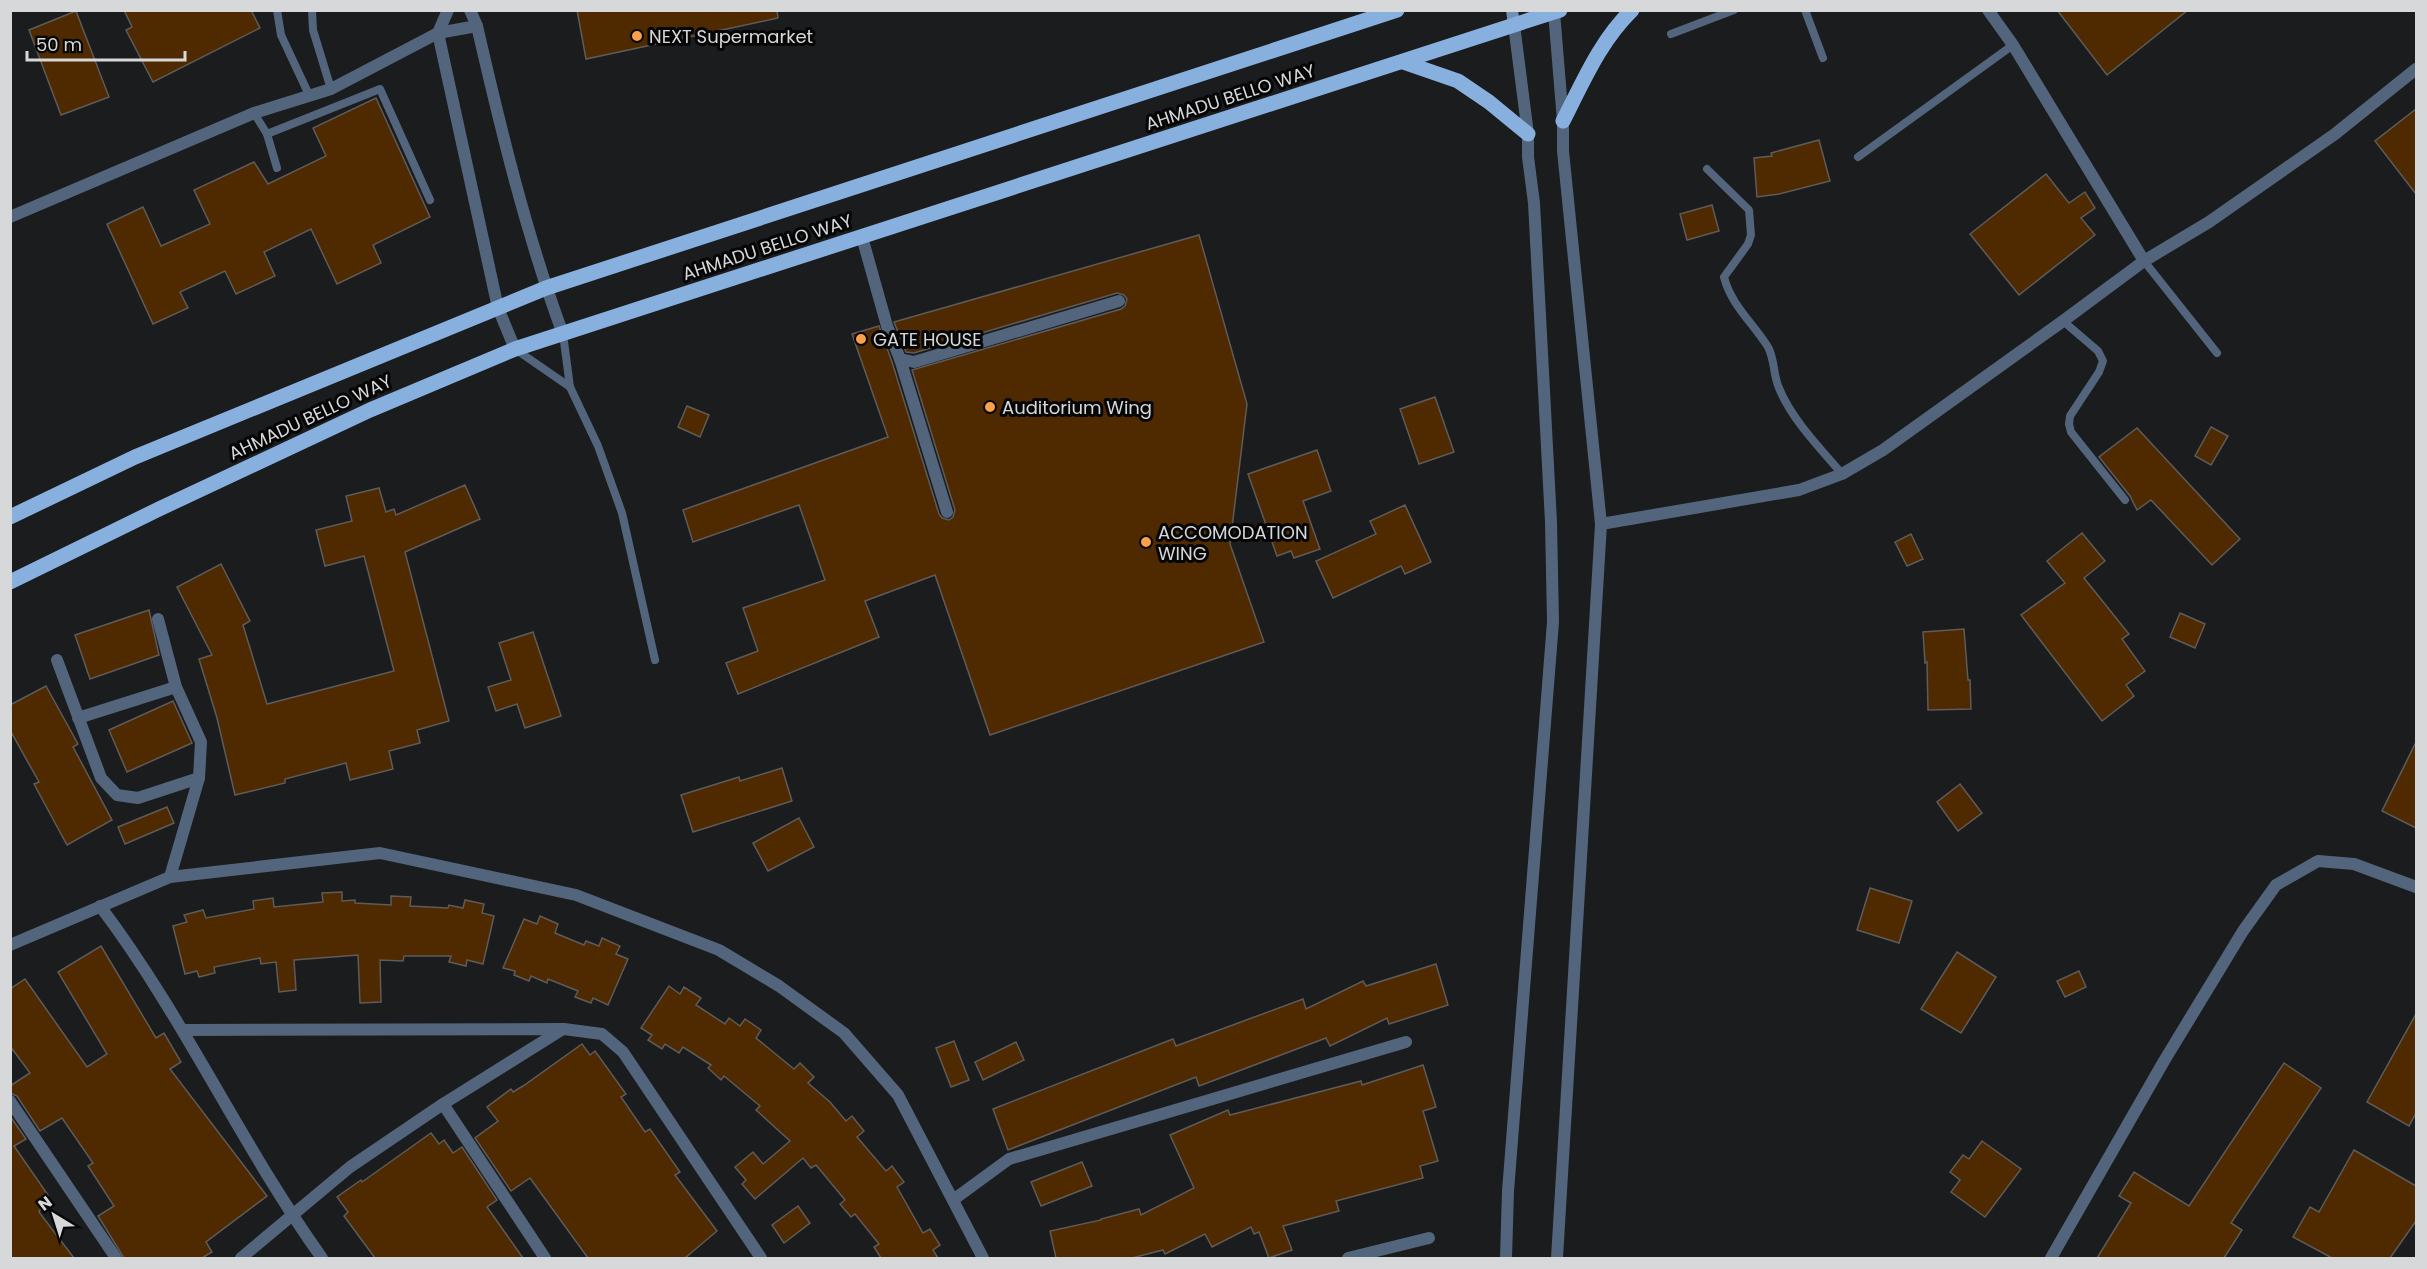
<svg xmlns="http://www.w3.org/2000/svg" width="2427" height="1269" font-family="Poppins,sans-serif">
  <rect width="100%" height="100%" fill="#1a1c1e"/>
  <!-- building -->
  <g fill="#4f2a00" stroke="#5e5b59" stroke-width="1.5">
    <polygon points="124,10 251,10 260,28 153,82 126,30 132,27"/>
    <polygon points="577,10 777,10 778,18 586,59"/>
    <polygon points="2057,10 2188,10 2107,75"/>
    <polygon points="76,11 109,97 61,115 29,30"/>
    <polygon points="376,98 430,217 373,245 381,263 337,284 311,229 264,252 275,276 236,294 225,271 180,292 188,308 153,324 107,224 143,207 161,246 210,224 194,190 254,162 268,184 326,156 313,128"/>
    <polygon points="2416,109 2416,194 2375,141"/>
    <polygon points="1819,140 1830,181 1779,194 1757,197 1754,158 1772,156 1771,153"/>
    <polygon points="2046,174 2069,203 2085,192 2095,208 2081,218 2095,235 2019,295 1970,234"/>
    <polygon points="1712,205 1719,231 1687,240 1680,214"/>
    <polygon points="1199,235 1247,404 1230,544 1264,642 990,735 935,575 865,601 879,637 738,694 726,663 758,651 743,608 825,580 799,505 693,542 683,510 888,437 852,334 879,326 892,362 939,514 942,518 949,520 953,517 955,510 912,370 1121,309 1125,306 1127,299 1124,295 1117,293 914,353 906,352 894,322"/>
    <polygon points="1435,397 1454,452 1419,464 1400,409"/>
    <polygon points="687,406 709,415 700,437 678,427"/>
    <polygon points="2211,427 2228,436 2211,465 2195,456"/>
    <polygon points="2137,428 2240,539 2212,565 2151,500 2137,510 2130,496 2099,457"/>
    <polygon points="1317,450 1331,491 1303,501 1320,549 1294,558 1291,551 1277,556 1248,474"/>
    <polygon points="465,485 480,519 405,552 449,721 417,730 420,743 389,751 393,769 350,780 346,763 285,779 285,783 235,795 217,718 199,659 212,655 177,587 221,564 250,621 243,625 267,704 394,671 364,556 325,566 316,530 352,521 346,496 379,488 386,512 394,509 396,515"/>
    <polygon points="1405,505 1431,562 1405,574 1401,566 1333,598 1316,561 1376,534 1370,521"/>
    <polygon points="2082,533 2105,561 2084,578 2129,634 2122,639 2145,671 2126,685 2134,696 2102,721 2021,615 2065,583 2047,561"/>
    <polygon points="1911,534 1923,559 1907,566 1895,542"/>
    <polygon points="149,610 159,655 90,679 75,635"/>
    <polygon points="2180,613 2205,624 2195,648 2170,637"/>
    <polygon points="1964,629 1968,680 1970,680 1971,709 1928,710 1927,662 1925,663 1923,632"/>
    <polygon points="533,632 561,716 525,728 517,704 496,711 488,687 511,680 499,643"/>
    <polygon points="46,686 78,744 73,747 112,820 67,845 34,784 39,782 10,730 10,705"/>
    <polygon points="173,701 192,743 127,772 109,730"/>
    <polygon points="2416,742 2416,828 2382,811"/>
    <polygon points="782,768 792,801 693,832 681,795 739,777 740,781"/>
    <polygon points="1960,784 1982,813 1958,831 1937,802"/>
    <polygon points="167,807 174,823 125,844 118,827"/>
    <polygon points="799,818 814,847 768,871 753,843"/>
    <polygon points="1870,888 1912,901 1899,943 1857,930"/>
    <polygon points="342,892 342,901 355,900 355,903 391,905 391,896 411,897 410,906 448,908 449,905 463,908 465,900 484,904 482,913 494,916 483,964 467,960 466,966 449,962 451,956 404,956 403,961 380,960 381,1002 360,1003 358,955 294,960 296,990 279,992 276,962 261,964 260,958 214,967 215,973 199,977 197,971 185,974 173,926 187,922 184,915 203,910 206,918 254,909 253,901 273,898 274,907 323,902 322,893"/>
    <polygon points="540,916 558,924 555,933 584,945 586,941 599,946 602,938 620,946 616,954 628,959 608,1005 593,998 591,1003 575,997 578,991 548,979 547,983 531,976 529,981 514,975 515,971 503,968 524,919 537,924"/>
    <polygon points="101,946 156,1038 164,1033 181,1062 170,1069 267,1196 206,1242 212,1252 202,1258 124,1258 98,1216 114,1206 88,1166 93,1163 62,1118 40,1131 17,1096 10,1093 10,1086 30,1073 10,1046 10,989 25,979 87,1067 107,1054 58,972"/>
    <polygon points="1957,952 1996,977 1961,1033 1921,1009"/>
    <polygon points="1436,964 1448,1005 1389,1024 1387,1018 1330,1046 1326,1038 1199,1086 1196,1077 1008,1150 993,1109 1173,1039 1176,1046 1303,999 1306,1009 1363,981 1366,986"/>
    <polygon points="2079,971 2086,987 2065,997 2057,981"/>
    <polygon points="669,986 680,994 684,987 701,998 696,1005 725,1024 729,1018 740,1026 745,1019 761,1030 756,1038 794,1069 800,1063 814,1077 808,1083 830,1102 846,1121 852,1116 864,1131 857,1137 886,1171 892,1166 904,1182 897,1187 923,1233 930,1229 940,1245 933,1250 938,1258 881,1258 874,1247 879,1244 855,1214 851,1217 840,1204 845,1200 816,1165 811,1168 803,1158 755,1199 742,1184 746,1180 735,1167 753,1152 763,1164 790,1141 756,1110 760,1106 724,1076 721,1080 708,1068 711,1065 683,1047 679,1053 665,1044 662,1049 648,1040 652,1035 641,1028"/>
    <polygon points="2416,1014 2416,1113 2409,1126 2367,1102"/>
    <polygon points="954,1041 969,1080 951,1087 936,1048"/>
    <polygon points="1016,1042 1024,1060 983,1080 975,1062"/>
    <polygon points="582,1044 590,1055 595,1051 626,1094 621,1097 645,1132 650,1129 680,1172 675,1175 717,1231 685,1258 588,1258 530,1178 511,1191 475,1138 498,1121 487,1107 511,1089 513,1092 523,1086"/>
    <polygon points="2284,1063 2321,1088 2231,1223 2242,1230 2224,1258 2097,1258 2131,1203 2119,1196 2134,1172 2189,1206"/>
    <polygon points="1423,1065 1436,1107 1423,1111 1438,1161 1420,1166 1423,1178 1336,1201 1339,1211 1283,1226 1292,1250 1269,1258 1259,1232 1254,1234 1251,1227 1212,1247 1205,1234 1165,1254 1163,1250 1132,1258 1056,1258 1050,1231 1101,1220 1101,1219 1139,1209 1141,1215 1194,1188 1170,1135 1228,1110 1230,1115 1361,1081 1362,1085"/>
    <polygon points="10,1116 26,1139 14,1146 48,1195 39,1212 74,1258 10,1258"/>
    <polygon points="431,1133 439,1144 444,1140 453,1153 462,1147 497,1200 487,1207 523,1258 375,1258 344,1216 348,1212 337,1197 361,1180 362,1182"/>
    <polygon points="1982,1141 2021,1169 1985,1217 1951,1192 1960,1180 1950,1172 1963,1155 1969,1159"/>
    <polygon points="2354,1150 2416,1186 2416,1221 2390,1258 2332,1258 2293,1237 2310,1207 2319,1212"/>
    <polygon points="1082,1162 1092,1186 1041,1206 1031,1182"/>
    <polygon points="798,1206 810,1223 784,1243 772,1225"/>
  </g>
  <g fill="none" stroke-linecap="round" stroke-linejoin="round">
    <!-- service -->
    <g stroke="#52657c" stroke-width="8">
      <polyline points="277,10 281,35 310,97"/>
      <polyline points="312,10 313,30 331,89"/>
      <polyline points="1805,10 1823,58"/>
      <polyline points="1671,34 1734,10"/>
      <polyline points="254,113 267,134 380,89 430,200"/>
      <polyline points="267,134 277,168"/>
      <polyline points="1858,157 2013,45"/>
      <path d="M1707,169l42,41 2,25 -3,9 -24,33c7,28 29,46 44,70 7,13 5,28 11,41 13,32 41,60 63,86"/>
      <polyline points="2144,261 2217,353"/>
      <polyline points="2063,321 2098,351 2103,361 2099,372 2070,416 2069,424 2071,432 2125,500"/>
      <polyline points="563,334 570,387 598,446 622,513 655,660"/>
      <polyline points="515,349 570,387"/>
    </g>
    <!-- minor -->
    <g stroke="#52657c" stroke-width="12">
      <polyline points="448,10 438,33 498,308 515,349"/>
      <path d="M470,10l7,16c24,104 49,208 86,308"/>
      <polyline points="10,217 254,113 331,89 438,33 477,26"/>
      <polyline points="862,237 887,326 900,359 914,362 1119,301"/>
      <polyline points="2144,261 2209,222 2335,134 2416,69"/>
      <polyline points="900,359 947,512"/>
      <polyline points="1601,524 1799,490 1842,474 1883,450 2063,321 2144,261 2013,45 1988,10"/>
      <polyline points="158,619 176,687 201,742 199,778 170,877"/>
      <polyline points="57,660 101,778 117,795 138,798 199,778"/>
      <polyline points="78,718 176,687"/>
      <path d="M100,906c84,111 141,239 222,352"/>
      <polyline points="10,945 170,877 380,853 576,895 719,950 779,986 844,1033 898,1095 983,1258"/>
      <polyline points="183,1030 564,1029 602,1034 623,1052 761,1258"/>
      <polyline points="10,1101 116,1258"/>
      <polyline points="443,1104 545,1258"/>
      <polyline points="953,1200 1009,1159 1406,1042"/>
      <polyline points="241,1258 350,1167 443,1104 563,1029"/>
      <polyline points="1348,1258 1429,1238"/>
      <polyline points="2051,1258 2164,1061 2243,931 2276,885 2318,861 2354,864 2416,887"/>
    </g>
    <!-- tertiary -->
    <g stroke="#52657c" stroke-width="12">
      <polyline points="1554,12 1563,121 1563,151 1601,524 1557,1258"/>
      <polyline points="1506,1258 1508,1191 1553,622 1551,522 1534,203 1528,157 1528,134 1514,25"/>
    </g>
    <!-- secondary -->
    <polyline stroke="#7190b3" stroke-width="12" points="1512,10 1514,25"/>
    <!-- primary -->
    <g stroke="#88b0df" stroke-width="15">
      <polyline points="1403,62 1458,81 1489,102 1528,134"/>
      <path d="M1563,121c20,-39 37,-80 69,-111"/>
      <polyline points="10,517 135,457 546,288 1397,10"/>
      <polyline points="10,582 159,509 370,410 515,349 1560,10"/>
    </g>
  </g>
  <!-- markers -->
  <g fill="#f8a14a" stroke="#060607" stroke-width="2">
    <circle cx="637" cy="36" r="6"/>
    <circle cx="861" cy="339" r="6"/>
    <circle cx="990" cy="407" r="6"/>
    <circle cx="1146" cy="542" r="6"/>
  </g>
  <g text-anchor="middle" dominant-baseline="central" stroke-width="6" stroke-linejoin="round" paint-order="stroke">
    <!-- poi labels -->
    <g font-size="18" fill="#d7d8d9" stroke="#060607" text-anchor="start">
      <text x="649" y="36">NEXT Supermarket</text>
      <text x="873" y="339">GATE HOUSE</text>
      <text x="1002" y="407">Auditorium Wing</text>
      <text x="1158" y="532">ACCOMODATION<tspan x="1158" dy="21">WING</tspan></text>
    </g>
    <!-- street labels -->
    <g font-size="18" fill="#d7d8d9" stroke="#060607">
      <text transform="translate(1230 97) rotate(-18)">AHMADU BELLO WAY</text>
      <text transform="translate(767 247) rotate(-18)">AHMADU BELLO WAY</text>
      <text transform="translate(310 417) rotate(-25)">AHMADU BELLO WAY</text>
    </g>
  </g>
  <!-- border -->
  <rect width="2427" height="1269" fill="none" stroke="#d7d8d9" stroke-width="24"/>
  <!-- north arrow -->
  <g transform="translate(54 1215) rotate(322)" stroke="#060607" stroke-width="4.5" paint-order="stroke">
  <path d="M0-4.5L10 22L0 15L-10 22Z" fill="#d7d8d9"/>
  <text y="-9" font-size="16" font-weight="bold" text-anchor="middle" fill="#d7d8d9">N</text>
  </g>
  <!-- scale -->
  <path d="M27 51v9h158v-9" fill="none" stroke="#d7d8d9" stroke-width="3"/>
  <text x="36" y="51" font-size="18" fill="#d7d8d9" stroke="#060607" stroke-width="4.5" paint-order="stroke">50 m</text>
</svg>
